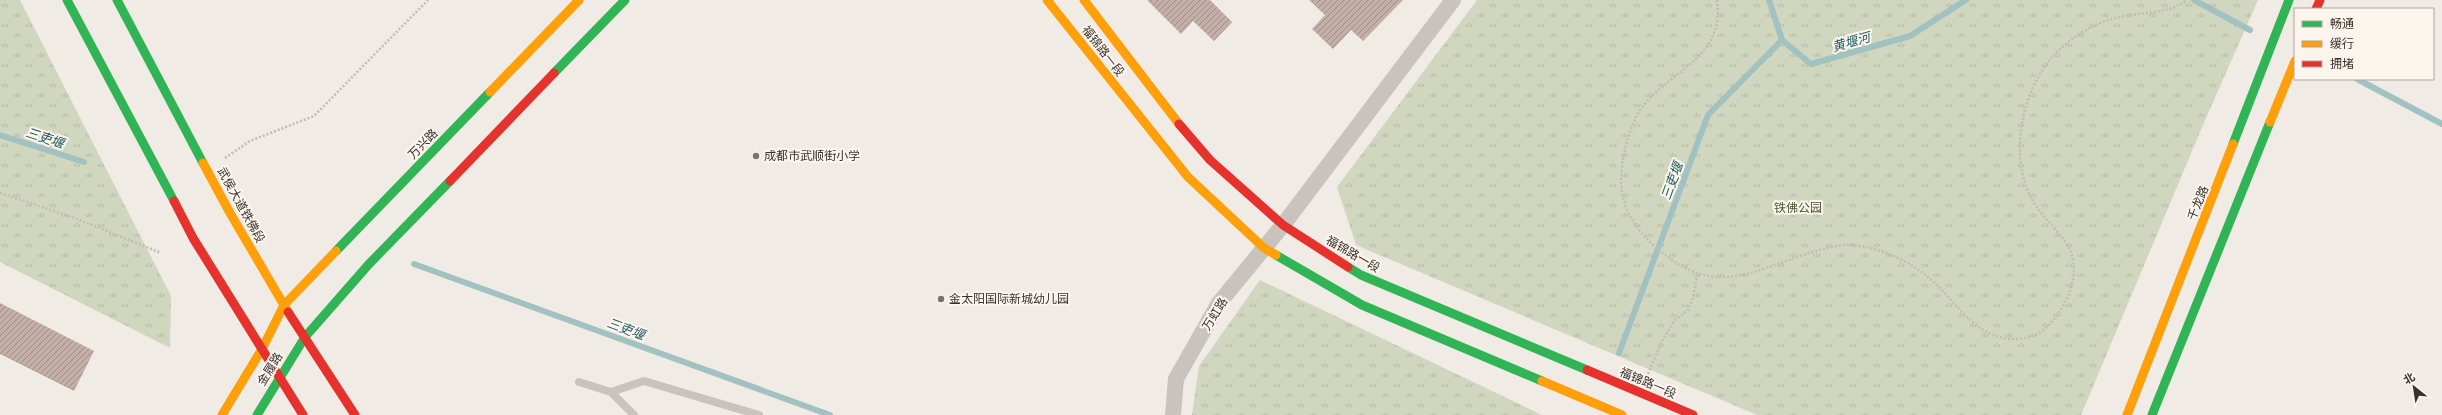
<svg xmlns="http://www.w3.org/2000/svg" width="2442" height="415" font-family="Figtree,'Noto Sans SC',sans-serif">
  <defs>
    <pattern id="grass-tufts" width="24" height="20" patternUnits="userSpaceOnUse"><rect width="24" height="20" fill="#d1d6bf"/><path d="M3 7l-1-3M5 7V3M7 7l1-3M15 17l-1-3M17 17v-4M19 17l1-3" fill="none" stroke="#b4b8a4"/></pattern>
    <pattern id="building-hatch" width="6" height="6" patternUnits="userSpaceOnUse"><rect width="6" height="6" fill="#c3afa7"/><path d="M-1 1l2-2M0 6l6-6M5 7l2-2" fill="none" stroke="#a08f88"/></pattern>
  </defs>
  <rect width="100%" height="100%" fill="#f0ebe5"/>
  <!-- grass -->
  <g fill="url(#grass-tufts)">
    <polygon points="0,0 20,0 171,296 170,348 0,262"/>
    <polygon points="1477,0 2258,0 2203,125 2081,415 1757,415 1356,245 1337,187"/>
    <polygon points="1260,280 1542,415 1192,415 1199,366"/>
  </g>
  <g fill="none" stroke-linecap="round" stroke-linejoin="round">
    <!-- stream -->
    <g stroke="#a1c2c1" stroke-width="6">
      <polyline points="1769,0 1782,40 1811,64 1910,36 1966,0"/>
      <polyline points="2194,0 2250,30"/>
      <polyline points="2357,79 2442,124"/>
      <polyline points="0,135 84,162"/>
      <polyline points="414,264 830,415"/>
      <polyline points="1619,353 1708,115 1782,40"/>
    </g>
  </g>
  <!-- building -->
  <g fill="url(#building-hatch)">
    <polygon points="1147,0 1210,0 1232,22 1214,41 1193,21 1181,34"/>
    <polygon points="1309,0 1403,0 1363,41 1351,30 1333,49 1312,29 1325,15"/>
    <polygon points="0,303 94,351 74,391 0,354"/>
  </g>
  <g fill="none" stroke-linecap="round" stroke-linejoin="round">
    <!-- path -->
    <g stroke="#c2bbb6" stroke-width="2.5" stroke-dasharray="2 2" stroke-linecap="butt">
      <path d="M1717,0c8,57 -45,70 -74,106 -16,21 -26,66 -20,91 5,22 19,39 36,53 58,49 93,20 154,2 13,-4 27,-8 41,-7 27,3 55,16 75,33 28,23 44,59 84,61 11,0 24,-3 33,-11 22,-22 38,-57 20,-85 -10,-15 -24,-27 -33,-42 -26,-44 -11,-115 24,-149 18,-18 43,-32 67,-36 22,-4 44,-2 63,-16"/>
      <polyline points="225,158 250,141 314,116 428,0"/>
      <polyline points="0,193 75,218 161,253"/>
      <polyline points="1648,374 1663,339 1675,320 1688,310 1692,301 1698,273"/>
    </g>
    <!-- lane -->
    <g stroke="#c9c3be" stroke-width="8">
      <polyline points="579,382 611,392 634,415"/>
      <polyline points="611,392 644,381 759,415"/>
    </g>
    <!-- street -->
    <polyline stroke="#c9c3be" stroke-width="16" points="1173,415 1176,379 1219,303 1283,225 1453,0"/>
    <!-- fast -->
    <g stroke="#30b455" stroke-width="9">
      <polyline points="67,0 174,201"/>
      <polyline points="117,0 203,163"/>
      <polyline points="554,73 625,0"/>
      <polyline points="2233,144 2289,0"/>
      <polyline points="336,251 490,92"/>
      <polyline points="1276,255 1362,305 1542,381"/>
      <polyline points="1348,267 1361,275 1587,370"/>
      <polyline points="257,415 305,337 369,264 450,181"/>
      <polyline points="2152,415 2270,122"/>
    </g>
    <!-- slow -->
    <g stroke="#ff9f0a" stroke-width="9">
      <polyline points="1047,0 1188,177 1264,248 1276,255"/>
      <polyline points="1084,0 1179,124"/>
      <polyline points="490,92 579,0"/>
      <polyline points="2270,122 2295,61"/>
      <polyline points="203,163 230,213 288,312"/>
      <polyline points="1542,381 1622,415"/>
      <polyline points="222,415 262,349 284,305 336,251"/>
      <polyline points="2127,415 2233,144"/>
    </g>
    <!-- jam -->
    <g stroke="#e5322d" stroke-width="9">
      <polyline points="2316,9 2320,0"/>
      <polyline points="1179,124 1210,160 1283,225 1348,267"/>
      <polyline points="450,181 554,73"/>
      <polyline points="174,201 193,238 303,415"/>
      <polyline points="288,312 355,415"/>
      <polyline points="1587,370 1693,415"/>
    </g>
  </g>
  <!-- markers -->
  <g fill="#7a716c" stroke="#fbf5ee" stroke-width="1.5">
    <circle cx="756" cy="156" r="4"/>
    <circle cx="941" cy="299" r="4"/>
  </g>
  <g text-anchor="middle" dominant-baseline="central" stroke-width="4" stroke-linejoin="round" paint-order="stroke">
    <!-- street labels -->
    <g font-size="12" fill="#3b302b" stroke="#fbf5ee">
      <text transform="translate(1103 51) rotate(52)">福锦路一段</text>
      <text transform="translate(423 144) rotate(-46)">万兴路</text>
      <text transform="translate(2198 203) rotate(-68)">千龙路</text>
      <text transform="translate(241 205) rotate(61)">武侯大道铁佛段</text>
      <text transform="translate(1353 254) rotate(30)">福锦路一段</text>
      <text transform="translate(1215 314) rotate(-58)">万虹路</text>
      <text transform="translate(270 369) rotate(-58)">金履路</text>
      <text transform="translate(1648 383) rotate(23)">福锦路一段</text>
    </g>
    <!-- poi labels -->
    <g font-size="12" fill="#3b302b" stroke="#fbf5ee" text-anchor="start">
      <text x="764" y="156">成都市武顺街小学</text>
      <text x="949" y="299">金太阳国际新城幼儿园</text>
    </g>
    <!-- park labels -->
    <g font-size="12" fill="#4a5a2e" stroke="#fbf5ee">
      <text x="1798" y="208">铁佛公园</text>
    </g>
    <!-- water labels -->
    <g font-size="13" font-style="italic" fill="#1f5a5e" stroke="#fbf5ee">
      <text transform="translate(1851 42) rotate(-16)">黄堰河</text>
      <text transform="translate(45 138) rotate(18)">三吏堰</text>
      <text transform="translate(1672 181) rotate(-70)">三吏堰</text>
      <text transform="translate(626 329) rotate(20)">三吏堰</text>
    </g>
  </g>
  <!-- legend -->
  <rect x="2294" y="8" width="140" height="72" fill="#fbf5ee" stroke="#aea6a0"/>
  <rect x="2302" y="21" width="20" height="6" fill="#30b455" stroke="#aea6a0"/>
  <text x="2330" y="28" font-size="12" fill="#3b302b">畅通</text>
  <rect x="2302" y="41" width="20" height="6" fill="#ff9f0a" stroke="#aea6a0"/>
  <text x="2330" y="48" font-size="12" fill="#3b302b">缓行</text>
  <rect x="2302" y="61" width="20" height="6" fill="#e5322d" stroke="#aea6a0"/>
  <text x="2330" y="68" font-size="12" fill="#3b302b">拥堵</text>
  <!-- north arrow -->
  <g transform="translate(2414 387) rotate(330)" stroke="#fbf5ee" stroke-width="3" paint-order="stroke">
  <path d="M0-3L7 15L0 10L-7 15Z" fill="#3b302b"/>
  <text y="-6" font-size="11" font-weight="bold" text-anchor="middle" fill="#3b302b">北</text>
  </g>
</svg>
